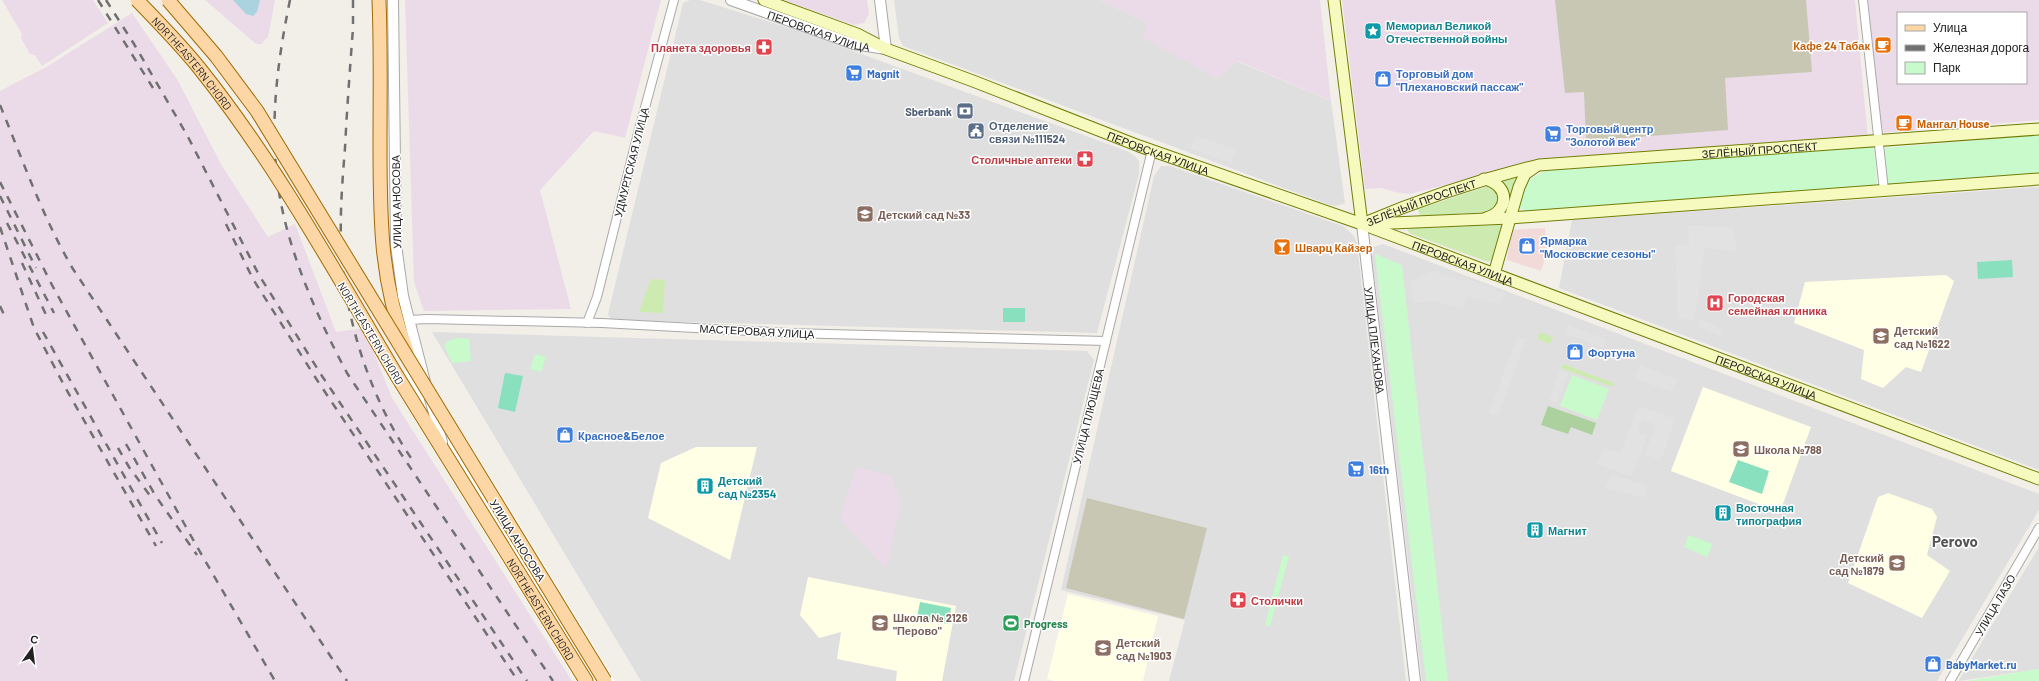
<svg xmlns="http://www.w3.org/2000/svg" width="2039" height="681" font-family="Barlow,sans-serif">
  <rect width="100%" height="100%" fill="#f2efe9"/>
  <!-- residential -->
  <g fill="#e0dfdf">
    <polygon points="690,0 700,0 796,30 1127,151 1135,156 1139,161 1139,174 1097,333 611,320 608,314 683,3"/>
    <polygon points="894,0 1100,0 1147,23 1331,101 1345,203 1336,206 1330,205 903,46 899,38"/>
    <polygon points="1161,166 1170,166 1343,226 1354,236 1357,243 1406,681 1169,681 1185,620 1061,590 1154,176"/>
    <polygon points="2039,187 2039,470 1559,288 1572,220"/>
    <polygon points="1383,244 2039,494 2039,510 1937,681 1422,681 1372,257 1374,247"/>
    <polygon points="432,332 1087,351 1094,360 1014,681 641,681"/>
    <polygon points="2039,547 2039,669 1959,681 1959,680"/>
  </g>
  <!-- commercial -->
  <polygon fill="#f2dad9" points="1545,228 1547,252 1541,271 1507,260 1511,230"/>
  <!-- industrial -->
  <g fill="#ebdbe8" fill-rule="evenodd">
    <polygon points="2,0 93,0 108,23 42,66 35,55 30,54 21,38 22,34"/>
    <polygon points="205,0 275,0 268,37 261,44 256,44"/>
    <polygon points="405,0 661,0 625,138 594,131 540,190 571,309 424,311 414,282"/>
    <polygon points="784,0 867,0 869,14 864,23 854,25"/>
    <polygon points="1100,0 1320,0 1331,101 1238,61 1218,79 1143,38 1147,23"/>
    <polygon points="1342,0 1855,0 1868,139 1560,157 1537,161 1410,194 1395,192 1381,188 1365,189"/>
    <path d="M1868,0h171v120l-159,13zM1898,13h128v70h-128z"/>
    <polygon points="132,13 177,79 222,166 268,237 295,224 336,332 364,328 392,398 572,681 0,681 0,91 48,66"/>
    <polygon points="856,468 891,475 901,503 886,569 840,519"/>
  </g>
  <!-- education -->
  <g fill="#ffffe5">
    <polygon points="1946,275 1954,281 1921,372 1906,367 1883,388 1861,379 1864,350 1794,323 1805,282"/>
    <polygon points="1703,387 1811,427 1780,512 1671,471"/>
    <polygon points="696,447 757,447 730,560 648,518 661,463"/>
    <polygon points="1888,493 1932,509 1937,517 1927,555 1950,571 1922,618 1848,583 1878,497"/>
    <polygon points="808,577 956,606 942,681 896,681 897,671 837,659 841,632 819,638 800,615"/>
    <polygon points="1068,594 1158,616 1143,681 1054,681 1047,679"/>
  </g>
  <!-- construction -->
  <g fill="#c7c7b4">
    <polygon points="1555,0 1806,0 1812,72 1725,78 1728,130 1586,141 1584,92 1565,93"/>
    <polygon points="1087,498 1207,528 1184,619 1066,588"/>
  </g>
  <!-- grass -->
  <g fill="#cdebb0">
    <polygon points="1519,176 1507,212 1504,212 1505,185 1501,181"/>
    <polygon points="1488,186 1494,188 1499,195 1497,206 1489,212 1420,216 1418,209"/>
    <polygon points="1502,225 1504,231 1494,259 1488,262 1411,234 1407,230 1412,228"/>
    <polygon points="651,279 665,280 663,313 639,312"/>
    <polygon points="1540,332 1553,337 1550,344 1537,339"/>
    <polygon points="1563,364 1614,383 1613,387 1561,368"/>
  </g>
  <!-- forest -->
  <polygon fill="#add19e" points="1548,406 1596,423 1592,435 1571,427 1568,434 1541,425"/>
  <!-- park -->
  <g fill="#c8facc">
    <polygon points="2039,135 2039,174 1885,185 1884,148"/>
    <polygon points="1874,147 1877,186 1527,212 1520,208 1520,202 1528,180 1545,171"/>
    <polygon points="1375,254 1402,265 1448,681 1426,681"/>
    <polygon points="459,338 469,339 471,361 452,363 444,345 450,340"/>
    <polygon points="535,354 546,357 541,372 530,369"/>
    <polygon points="1572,375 1609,389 1597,420 1560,406"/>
    <polygon points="1689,535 1713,544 1707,557 1684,547"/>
    <polygon points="1283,555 1289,556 1270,627 1265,625"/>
    <polygon points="2039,669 2039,681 1966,681"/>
  </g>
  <!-- pitch -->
  <g fill="#88e0be">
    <polygon points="2012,260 2013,277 1978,279 1977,262"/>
    <rect x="1003" y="308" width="22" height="14"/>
    <polygon points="505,373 523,376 515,412 498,408"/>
    <polygon points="1738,460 1769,471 1762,494 1729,482"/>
    <polygon points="920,602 951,608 948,624 917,618"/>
  </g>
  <!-- parking -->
  <g fill="#e2e2e2">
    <polygon points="1195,135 1236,150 1231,163 1190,149"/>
    <polygon points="1688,225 1733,227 1737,251 1705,248 1694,321 1678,318 1675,246 1689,245"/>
    <polygon points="1432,271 1462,281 1468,279 1505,293 1501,305 1467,296 1463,309 1434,301 1413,303 1410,281"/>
    <polygon points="1700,319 1723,329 1720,336 1697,326"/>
    <polygon points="1568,325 1606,339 1603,348 1565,333"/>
    <polygon points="1517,337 1526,340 1498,416 1489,413"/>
    <polygon points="1640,365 1677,379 1672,392 1635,378"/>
    <polygon points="1560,370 1568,373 1557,403 1549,400"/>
    <polygon points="1638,406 1675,419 1661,460 1645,454 1656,425 1642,420 1638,433 1647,436 1632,477 1597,464 1603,447 1621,453"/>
    <polygon points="1611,474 1648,486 1644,498 1605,487"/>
  </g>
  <!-- water -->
  <polygon fill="#aad3df" points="233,0 260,0 257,12 253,16 246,14"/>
  <!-- pier -->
  <polygon fill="#fff" points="420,364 518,522 615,681 576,681 390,380"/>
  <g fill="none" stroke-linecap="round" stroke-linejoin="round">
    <!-- minor casing -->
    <g stroke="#a9a9a9" stroke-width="10">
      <g id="minor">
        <polyline points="1863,0 1884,190"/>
        <polyline points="409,320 427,319 602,323 788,333 1106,341"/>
        <polyline points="587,323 597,297 636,141 674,0"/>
        <polyline points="1024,681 1152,150"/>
        <polyline points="1950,681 2039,528"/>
      </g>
    </g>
    <!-- tertiary casing -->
    <g stroke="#a9a9a9" stroke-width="12">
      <g id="tertiary">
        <polyline points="393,0 396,245 403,296 425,382"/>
        <path id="s1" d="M731,0l123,44 32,5 -6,-49"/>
        <path id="s2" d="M1362,224l53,457"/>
        <polyline points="430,399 442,442"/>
      </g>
    </g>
    <!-- secondary casing -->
    <g stroke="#707d05" stroke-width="13">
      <g id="secondary">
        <path id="s3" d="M764,0l93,34 29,15 87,32 166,65 223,78 677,255"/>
        <polyline points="1334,0 1362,224"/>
        <path d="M1484,179c27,6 25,33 2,39"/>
        <path id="s4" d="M1362,224c59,-25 115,-44 177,-59l500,-36"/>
        <polyline points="1369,224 1510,218 2039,179"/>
        <polyline points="1494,274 1519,187 1525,174 1535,167"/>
      </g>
    </g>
    <!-- primary casing -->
    <g stroke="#a06b00" stroke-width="15">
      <g id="primary">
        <path d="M379,0c2,48 1,97 1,145 0,74 0,136 27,206"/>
        <path id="s5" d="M397,376l189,305"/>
      </g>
    </g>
    <!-- minor -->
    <use href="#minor" stroke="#fff" stroke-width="8"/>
    <!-- tertiary -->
    <use href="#tertiary" stroke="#fff" stroke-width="10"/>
    <!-- secondary -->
    <use href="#secondary" stroke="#f7fabf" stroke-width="11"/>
    <!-- primary -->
    <use href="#primary" stroke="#fcd6a4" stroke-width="13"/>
    <!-- rail -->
    <g stroke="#707070" stroke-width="2.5" stroke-dasharray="8 8" stroke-linecap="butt">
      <polyline points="98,0 153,88"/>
      <polyline points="106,0 134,44 187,135 259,275 322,376 527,681"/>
      <path d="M290,0c-12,58 -20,118 -13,177 7,66 39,138 70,196l206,308"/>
      <path d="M353,0v28c-3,40 -6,80 -8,120 -3,37 -6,75 -3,112 6,69 30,140 69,198"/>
      <path d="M0,105c23,56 43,113 73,164l274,412"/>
      <polyline points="0,182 52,285 196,545 275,681"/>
      <polyline points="0,196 36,268"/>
      <polyline points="7,223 54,313"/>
      <polyline points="226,224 253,279 317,380 518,681"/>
      <polyline points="0,227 34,328 66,389 156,546"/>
      <polyline points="22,263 47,317"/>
      <polyline points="0,306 6,319"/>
      <polyline points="43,332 162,543"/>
      <polyline points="126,444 155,495 197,555"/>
      <polyline points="118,448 129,467 151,497"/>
    </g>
    <!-- primary-bridge casing -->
    <g stroke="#a06b00" stroke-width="15" stroke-linecap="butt">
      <g id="primary-bridge">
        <path id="s6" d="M137,0c21,22 44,45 63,69 76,95 135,203 197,307"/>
        <polyline points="168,0 216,56 257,111 605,681"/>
      </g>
    </g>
    <!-- primary-bridge -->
    <use href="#primary-bridge" stroke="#fcd6a4" stroke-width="13"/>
  </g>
  <!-- icons -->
  <defs>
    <g id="sight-square" transform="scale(0.9)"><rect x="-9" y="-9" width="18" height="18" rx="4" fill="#0f9aa8" stroke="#fff"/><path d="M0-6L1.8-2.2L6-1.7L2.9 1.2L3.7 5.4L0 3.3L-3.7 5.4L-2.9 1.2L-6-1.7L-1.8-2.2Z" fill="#fff"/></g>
    <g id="cafe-square" transform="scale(0.9)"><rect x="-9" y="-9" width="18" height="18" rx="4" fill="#e8710a" stroke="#fff"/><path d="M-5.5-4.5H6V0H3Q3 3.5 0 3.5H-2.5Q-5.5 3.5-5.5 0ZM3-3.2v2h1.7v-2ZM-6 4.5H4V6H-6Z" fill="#fff"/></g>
    <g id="pharmacy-square" transform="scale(0.9)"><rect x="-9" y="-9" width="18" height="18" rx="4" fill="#e0444e" stroke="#fff"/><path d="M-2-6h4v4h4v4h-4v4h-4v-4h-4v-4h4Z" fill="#fff"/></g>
    <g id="supermarket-square" transform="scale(0.9)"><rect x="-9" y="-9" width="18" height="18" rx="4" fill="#3f7fe0" stroke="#fff"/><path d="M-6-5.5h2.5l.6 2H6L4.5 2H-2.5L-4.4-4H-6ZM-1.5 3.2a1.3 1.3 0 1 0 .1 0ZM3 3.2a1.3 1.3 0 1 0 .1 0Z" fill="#fff"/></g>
    <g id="shop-square" transform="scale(0.9)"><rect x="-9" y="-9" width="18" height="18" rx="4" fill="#3f7fe0" stroke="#fff"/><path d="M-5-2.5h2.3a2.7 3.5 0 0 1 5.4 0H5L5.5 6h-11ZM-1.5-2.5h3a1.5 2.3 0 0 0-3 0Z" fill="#fff"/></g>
    <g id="bank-square" transform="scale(0.9)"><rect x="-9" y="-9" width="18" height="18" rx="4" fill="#5c6f8a" stroke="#fff"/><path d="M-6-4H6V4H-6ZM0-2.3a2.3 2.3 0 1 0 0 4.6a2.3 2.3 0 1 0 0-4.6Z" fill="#fff"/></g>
    <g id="civic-square" transform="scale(0.9)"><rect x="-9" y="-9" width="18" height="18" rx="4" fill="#5c6f8a" stroke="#fff"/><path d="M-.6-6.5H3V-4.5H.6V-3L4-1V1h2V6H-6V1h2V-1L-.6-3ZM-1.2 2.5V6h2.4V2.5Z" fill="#fff"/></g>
    <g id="school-square" transform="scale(0.9)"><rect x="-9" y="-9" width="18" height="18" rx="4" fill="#8d6e63" stroke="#fff"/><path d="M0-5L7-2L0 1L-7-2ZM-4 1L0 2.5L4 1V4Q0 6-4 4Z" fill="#fff"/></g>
    <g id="bar-square" transform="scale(0.9)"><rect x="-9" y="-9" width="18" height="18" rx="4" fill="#e8710a" stroke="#fff"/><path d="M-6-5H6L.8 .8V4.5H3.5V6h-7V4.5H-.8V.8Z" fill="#fff"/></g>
    <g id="hospital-square" transform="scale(0.9)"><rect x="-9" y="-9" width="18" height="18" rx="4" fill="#e0444e" stroke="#fff"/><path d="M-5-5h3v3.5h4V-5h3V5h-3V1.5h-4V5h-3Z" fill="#fff"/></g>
    <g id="building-square" transform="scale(0.9)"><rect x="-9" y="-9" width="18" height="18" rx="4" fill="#0f9aa8" stroke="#fff"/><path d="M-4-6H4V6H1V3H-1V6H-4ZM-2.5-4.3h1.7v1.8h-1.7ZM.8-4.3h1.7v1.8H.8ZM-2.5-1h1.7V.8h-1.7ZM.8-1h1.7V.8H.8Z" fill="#fff"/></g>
    <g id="stadium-square" transform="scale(0.9)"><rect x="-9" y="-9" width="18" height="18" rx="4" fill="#2e9e5b" stroke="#fff"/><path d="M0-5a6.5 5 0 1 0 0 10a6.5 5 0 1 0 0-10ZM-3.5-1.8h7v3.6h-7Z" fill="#fff"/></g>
  </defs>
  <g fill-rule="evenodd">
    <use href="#sight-square" x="1373" y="31"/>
    <use href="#cafe-square" x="1883" y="45"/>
    <use href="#pharmacy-square" x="764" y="47"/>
    <use href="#supermarket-square" x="854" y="73"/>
    <use href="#shop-square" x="1383" y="79"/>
    <use href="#bank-square" x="965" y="111"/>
    <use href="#cafe-square" x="1904" y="123"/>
    <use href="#civic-square" x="976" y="131"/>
    <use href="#supermarket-square" x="1553" y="134"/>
    <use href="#pharmacy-square" x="1085" y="159"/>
    <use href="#school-square" x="865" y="214"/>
    <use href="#shop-square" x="1527" y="246"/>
    <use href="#bar-square" x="1282" y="247"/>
    <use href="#hospital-square" x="1715" y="303"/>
    <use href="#school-square" x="1881" y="336"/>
    <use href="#shop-square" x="1575" y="352"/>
    <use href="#shop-square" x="565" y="435"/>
    <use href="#school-square" x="1741" y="449"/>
    <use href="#supermarket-square" x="1356" y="469"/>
    <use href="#building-square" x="705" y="486"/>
    <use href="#building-square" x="1723" y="513"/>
    <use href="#building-square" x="1535" y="530"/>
    <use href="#school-square" x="1897" y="563"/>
    <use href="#pharmacy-square" x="1238" y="600"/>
    <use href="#school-square" x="880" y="623"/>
    <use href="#stadium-square" x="1011" y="623"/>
    <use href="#school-square" x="1103" y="648"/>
    <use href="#shop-square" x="1933" y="664"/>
  </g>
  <g text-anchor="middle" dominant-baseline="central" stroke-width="3" stroke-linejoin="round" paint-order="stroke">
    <!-- culture labels -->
    <g font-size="11" font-weight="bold" fill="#0d838f" stroke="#fff" text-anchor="start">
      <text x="1386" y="25">Мемориал Великой<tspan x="1386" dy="13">Отечественной войны</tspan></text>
      <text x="718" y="480">Детский<tspan x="718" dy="13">сад №2354</tspan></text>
      <text x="1736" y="507">Восточная<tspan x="1736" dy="13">типография</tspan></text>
      <text x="1548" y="530">Магнит</text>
    </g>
    <!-- street labels -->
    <g font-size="11" fill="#222" stroke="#fff">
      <text stroke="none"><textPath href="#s1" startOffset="93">ПЕРОВСКАЯ УЛИЦА</textPath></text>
      <text stroke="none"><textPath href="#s6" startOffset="84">NORTHEASTERN CHORD</textPath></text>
      <text stroke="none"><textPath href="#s4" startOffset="408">ЗЕЛЁНЫЙ ПРОСПЕКТ</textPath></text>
      <text stroke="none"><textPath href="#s3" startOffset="423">ПЕРОВСКАЯ УЛИЦА</textPath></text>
      <text transform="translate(631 162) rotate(-76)">УДМУРТСКАЯ УЛИЦА</text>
      <text transform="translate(396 202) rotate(-91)">УЛИЦА АНОСОВА</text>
      <text stroke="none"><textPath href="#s4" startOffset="63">ЗЕЛЁНЫЙ ПРОСПЕКТ</textPath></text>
      <text stroke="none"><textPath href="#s3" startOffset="747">ПЕРОВСКАЯ УЛИЦА</textPath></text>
      <text transform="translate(757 331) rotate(3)">МАСТЕРОВАЯ УЛИЦА</text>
      <text transform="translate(371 333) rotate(59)">NORTHEASTERN CHORD</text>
      <text stroke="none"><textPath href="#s2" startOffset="117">УЛИЦА ПЛЕХАНОВА</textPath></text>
      <text stroke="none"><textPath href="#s3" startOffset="1071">ПЕРОВСКАЯ УЛИЦА</textPath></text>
      <text transform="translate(1088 416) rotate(-76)">УЛИЦА ПЛЮЩЕВА</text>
      <text transform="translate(518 540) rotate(58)">УЛИЦА АНОСОВА</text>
      <text transform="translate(1995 605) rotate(-60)">УЛИЦА ЛАЗО</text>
      <text stroke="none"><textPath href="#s5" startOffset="274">NORTHEASTERN CHORD</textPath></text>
    </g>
    <!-- food labels -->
    <g font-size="11" font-weight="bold" fill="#c56008" stroke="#fff" text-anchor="start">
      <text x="1870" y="45" text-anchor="end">Кафе 24 Табак</text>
      <text x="1917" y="123">Мангал House</text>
      <text x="1295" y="247">Шварц Кайзер</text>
    </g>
    <!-- health labels -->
    <g font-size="11" font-weight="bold" fill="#be3a42" stroke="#fff" text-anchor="end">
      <text x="751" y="47">Планета здоровья</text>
      <text x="1072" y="159">Столичные аптеки</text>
      <text x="1728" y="297" text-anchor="start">Городская<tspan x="1728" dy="13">семейная клиника</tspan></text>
      <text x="1251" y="600" text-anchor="start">Столички</text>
    </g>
    <!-- shop labels -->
    <g font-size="11" font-weight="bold" fill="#366cbe" stroke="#fff" text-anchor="start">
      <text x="867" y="73">Magnit</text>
      <text x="1396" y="73">Торговый дом<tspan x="1396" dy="13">"Плехановский пассаж"</tspan></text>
      <text x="1566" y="128">Торговый центр<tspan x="1566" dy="13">"Золотой век"</tspan></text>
      <text x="1540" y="240">Ярмарка<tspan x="1540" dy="13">"Московские сезоны"</tspan></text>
      <text x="1588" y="352">Фортуна</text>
      <text x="578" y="435">Красное&amp;Белое</text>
      <text x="1369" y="469">16th</text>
      <text x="1946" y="664">BabyMarket.ru</text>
    </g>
    <!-- service labels -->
    <g font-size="11" font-weight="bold" fill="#4e5e75" stroke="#fff" text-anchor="end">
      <text x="952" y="111">Sberbank</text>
      <text x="989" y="125" text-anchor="start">Отделение<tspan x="989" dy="13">связи №111524</tspan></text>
    </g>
    <!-- education labels -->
    <g font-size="11" font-weight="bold" fill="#785e54" stroke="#fff" text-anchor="start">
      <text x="878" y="214">Детский сад №33</text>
      <text x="1894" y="330">Детский<tspan x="1894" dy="13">сад №1622</tspan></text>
      <text x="1754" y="449">Школа №788</text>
      <text x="1884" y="557" text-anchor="end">Детский<tspan x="1884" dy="13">сад №1879</tspan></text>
      <text x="893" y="617">Школа № 2126<tspan x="893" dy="13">"Перово"</tspan></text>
      <text x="1116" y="642">Детский<tspan x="1116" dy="13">сад №1903</tspan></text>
    </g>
    <!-- leisure labels -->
    <g font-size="11" font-weight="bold" fill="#27864d" stroke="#fff" text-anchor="start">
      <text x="1024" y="623">Progress</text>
    </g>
    <!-- district labels -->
    <g font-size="15" font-weight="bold" fill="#555" stroke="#fff">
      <text x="1955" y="541">Perovo</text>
    </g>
  </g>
  <!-- legend -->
  <rect x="1897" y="12" width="130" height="72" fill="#ffffff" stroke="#a7a7a7"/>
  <rect x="1905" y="25" width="20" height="6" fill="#fcd6a4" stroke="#a7a7a7"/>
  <text x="1933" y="32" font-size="12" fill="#222222">Улица</text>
  <rect x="1905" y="45" width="20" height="6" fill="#707070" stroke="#a7a7a7"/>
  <text x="1933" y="52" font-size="12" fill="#222222">Железная дорога</text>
  <rect x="1905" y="62" width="20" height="12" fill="#c8facc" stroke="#a7a7a7"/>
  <text x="1933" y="72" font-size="12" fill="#222222">Парк</text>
  <!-- north arrow -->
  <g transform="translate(32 649) rotate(14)" stroke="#ffffff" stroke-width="3" paint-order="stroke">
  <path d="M0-3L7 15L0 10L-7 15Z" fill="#222222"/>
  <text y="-6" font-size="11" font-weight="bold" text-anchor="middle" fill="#222222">С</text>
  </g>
</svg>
